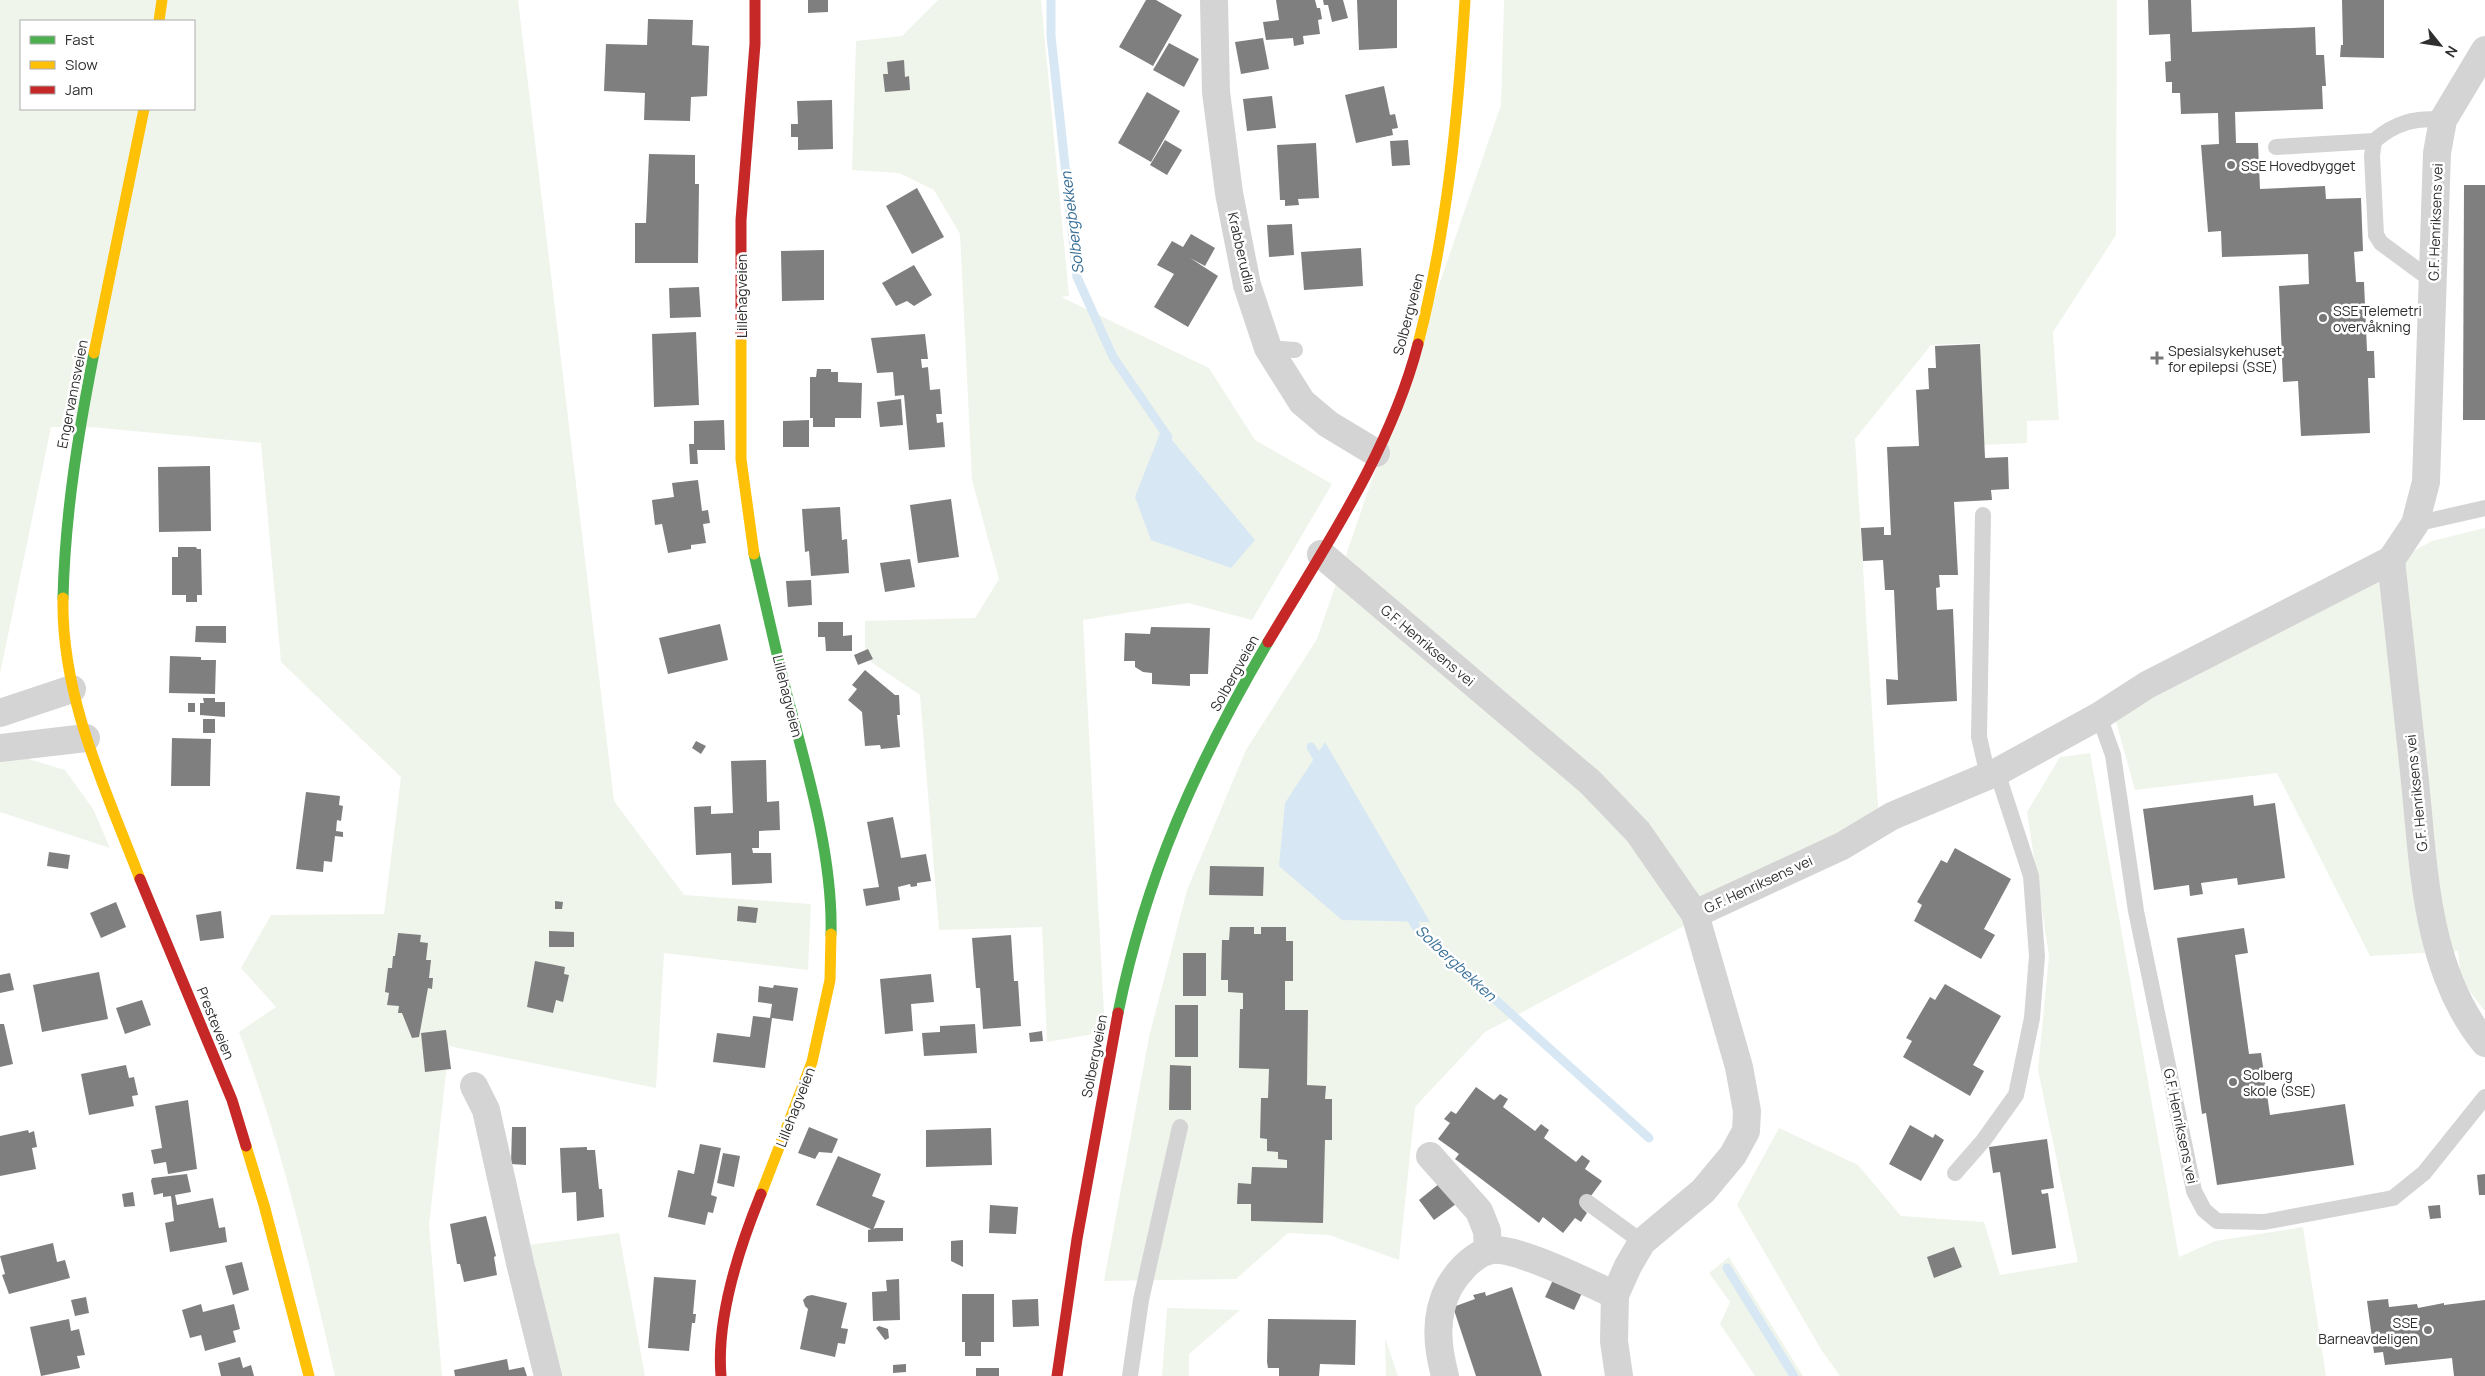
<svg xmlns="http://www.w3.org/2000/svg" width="2485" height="1376" font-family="Manrope,sans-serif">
  <rect width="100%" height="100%" fill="#fff"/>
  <!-- green -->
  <g fill="#f0f5eb" fill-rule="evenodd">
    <path d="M0,0h518l96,801 70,94 127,9 -3,66 -144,-17 -8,135 -207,-42 -20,179 13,151h-107c-27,-116 -53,-232 -96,-344l37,-25 -35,-39 30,-53 113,-1 17,-137 -120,-115 -20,-219 -170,-16h-40l-51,247zM21,21h173v88h-173z"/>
    <polygon points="938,0 1041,0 1069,296 1061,297 1209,368 1255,440 1332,484 1252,620 1188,603 1083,620 1105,1032 1047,1042 1042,927 939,930 920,695 865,658 865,621 975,618 999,579 972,480 960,234 934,190 899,173 852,170 856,41 902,36"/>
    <polygon points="1504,0 2117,0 2116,235 2053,332 2059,420 2027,421 2027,443 1983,445 1979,343 1931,345 1855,439 1879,822 1485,1032 1415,1107 1399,1260 1329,1235 1288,1233 1236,1279 1104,1281 1149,1037 1187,890 1246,750 1317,639 1501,105"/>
    <polygon points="2485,528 2485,1011 2461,980 2458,951 2370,956 2277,773 2135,790 2113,711 2432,541"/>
    <polygon points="2090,753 2179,1257 2215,1241 2303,1227 2326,1376 1840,1376 1822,1351 1737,1205 1779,1128 1858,1165 1901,1216 1984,1222 2000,1275 2078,1262 2038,1070 2049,956 2027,812 2060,757"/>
    <polygon points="22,757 65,770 93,809 110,848 0,812 0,762"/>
    <polygon points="619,1233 645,1376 558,1376 528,1245"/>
    <polygon points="1729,1257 1803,1376 1755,1376 1720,1324 1730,1302 1709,1273"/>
    <polygon points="1167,1308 1240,1310 1189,1354 1189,1376 1162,1376"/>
    <polygon points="1385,1338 1398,1376 1386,1376"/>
  </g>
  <!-- water -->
  <g fill="#d7e7f3">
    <polygon points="1162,428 1255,540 1231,568 1151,540 1135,497"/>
    <polygon points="1325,742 1430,922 1342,920 1279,866 1285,803"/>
  </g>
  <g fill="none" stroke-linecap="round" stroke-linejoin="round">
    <!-- stream -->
    <g stroke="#d7e7f3" stroke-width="9">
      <polyline points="1051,0 1051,36 1077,277 1113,357 1168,437"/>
      <polyline points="1311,747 1321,764"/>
      <polyline points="1407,912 1418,930 1649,1138"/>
      <polyline points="1727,1268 1794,1376"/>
    </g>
  </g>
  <!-- building -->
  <g fill="#7f7f7f">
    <polygon points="808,0 828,0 828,12 808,13"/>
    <polygon points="1146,0 1156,0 1182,15 1153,66 1119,47"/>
    <polygon points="1276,0 1315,0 1317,8 1320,8 1322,19 1318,20 1320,34 1303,36 1304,44 1294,46 1293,38 1266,40 1263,22 1279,20"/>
    <polygon points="1323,0 1343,0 1348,18 1332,22 1328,5 1324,5"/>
    <polygon points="1357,0 1397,0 1397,48 1359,50"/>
    <polygon points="2148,0 2191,0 2192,32 2315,27 2316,55 2324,55 2326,86 2322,86 2323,109 2235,112 2236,143 2258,143 2260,189 2325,186 2326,199 2361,198 2363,251 2354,252 2356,282 2364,282 2367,351 2374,351 2375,378 2368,378 2370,433 2301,436 2298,381 2283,382 2279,286 2309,284 2308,254 2222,257 2221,231 2208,232 2201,145 2219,144 2218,113 2181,114 2180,93 2172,93 2172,82 2166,82 2165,62 2171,61 2170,34 2149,35"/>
    <polygon points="2342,0 2384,0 2384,58 2340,57 2341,45 2343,45"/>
    <polygon points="648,19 693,20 692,45 709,46 707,96 691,97 690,121 644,120 645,93 604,91 606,44 647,45"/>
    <polygon points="1263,38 1269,69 1241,74 1235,42"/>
    <polygon points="1169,43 1199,59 1184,87 1153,70"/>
    <polygon points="904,60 905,77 909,76 910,90 885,92 883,74 888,74 887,62"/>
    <polygon points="1384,86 1390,115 1395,114 1398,128 1392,129 1393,135 1356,143 1345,95"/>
    <polygon points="1147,92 1180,111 1151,162 1118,143"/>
    <polygon points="1272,96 1276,128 1247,131 1243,99"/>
    <polygon points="832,100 833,149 798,150 798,137 791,137 791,124 798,124 797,101"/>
    <polygon points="1165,140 1182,150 1167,175 1150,165"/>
    <polygon points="1408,140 1410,165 1392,166 1390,141"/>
    <polygon points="1316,143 1319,198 1298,199 1299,205 1285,206 1285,200 1280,200 1277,145"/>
    <polygon points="649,154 695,155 695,184 699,184 698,263 635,263 635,223 646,223"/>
    <polygon points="2464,185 2485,185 2485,420 2463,420"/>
    <polygon points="917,188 944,237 912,254 886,206"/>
    <polygon points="1292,224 1294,255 1269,257 1267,225"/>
    <polygon points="1191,234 1215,248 1205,266 1190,258 1218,276 1188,327 1154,307 1174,274 1157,265 1172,241 1183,247"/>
    <polygon points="1361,248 1363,286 1304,290 1301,252"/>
    <polygon points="824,250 824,300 782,301 781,251"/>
    <polygon points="914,265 932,295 914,306 907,301 896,306 882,283"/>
    <polygon points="699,287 701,317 670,318 669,288"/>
    <polygon points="696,332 699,405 654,407 652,334"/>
    <polygon points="925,334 928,359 921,359 922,368 928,367 930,390 940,389 942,414 936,414 937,423 943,422 945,447 909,450 904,395 895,396 893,372 877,373 871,338"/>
    <polygon points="1980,344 1985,458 2008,457 2009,489 1991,490 1992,500 1954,502 1958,575 1939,575 1940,587 1936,588 1937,610 1953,609 1957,701 1887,705 1886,679 1898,680 1894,590 1885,590 1883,560 1863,561 1861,528 1884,527 1884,535 1891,535 1887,447 1919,446 1916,390 1929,389 1928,368 1936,368 1935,346"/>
    <polygon points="817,369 831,369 831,372 838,372 838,382 862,383 861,418 835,418 835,427 813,427 813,418 810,418 810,377 816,377"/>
    <polygon points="901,399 903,425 880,427 877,402"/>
    <polygon points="724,420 725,450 697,450 698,464 690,464 689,444 694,444 694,421"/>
    <polygon points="809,420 809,447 783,447 783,421"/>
    <polygon points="210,466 211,531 159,532 158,467"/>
    <polygon points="698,480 702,511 708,510 710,523 703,524 706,543 691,545 691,549 668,553 662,524 655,525 652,500 674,497 672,483"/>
    <polygon points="951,499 959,557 918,563 910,505"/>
    <polygon points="840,507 842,540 847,539 849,573 811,576 809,551 805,552 802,509"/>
    <polygon points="178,547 196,547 197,549 201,549 202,595 197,595 197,602 186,602 186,595 172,595 172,557 178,557"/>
    <polygon points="910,559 915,587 885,592 880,563"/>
    <polygon points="811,580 812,605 788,607 786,581"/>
    <polygon points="818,622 843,622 843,636 852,635 852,651 826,651 825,637 818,637"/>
    <polygon points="720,624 728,660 668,674 659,638"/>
    <polygon points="196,626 226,626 226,643 195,642"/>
    <polygon points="1151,627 1210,628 1208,674 1190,674 1190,686 1152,684 1152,673 1143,672 1135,667 1135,661 1124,661 1125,633 1150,634"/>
    <polygon points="868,649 873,659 858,665 854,655"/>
    <polygon points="170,656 201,657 201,660 216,660 215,694 169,693"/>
    <polygon points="865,670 895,695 899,695 900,715 897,715 900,747 881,749 880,745 865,746 862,712 848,700 857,689 852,685"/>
    <polygon points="203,698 215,698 215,702 225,702 225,717 200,715 200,703 204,703"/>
    <rect x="188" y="703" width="7" height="9"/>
    <rect x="203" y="719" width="12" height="14"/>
    <polygon points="172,738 211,739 210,786 171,786"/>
    <polygon points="696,741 706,746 701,754 692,748"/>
    <polygon points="766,760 767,802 779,801 780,830 759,831 759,848 752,848 753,853 771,853 772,883 732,885 731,853 696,855 694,807 711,806 711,814 733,813 731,761"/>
    <polygon points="306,792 340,796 339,805 343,806 341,821 337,820 336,831 343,832 343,837 335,836 332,862 324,861 323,872 296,869"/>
    <polygon points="2253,795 2254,806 2275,803 2285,878 2238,885 2237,878 2201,883 2203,894 2190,896 2189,885 2154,890 2143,809"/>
    <polygon points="893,817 901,858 926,854 931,881 917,883 917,886 911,887 910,884 898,887 900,900 866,906 863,889 879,887 867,822"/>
    <polygon points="1955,848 2011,879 1984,929 1995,935 1981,959 1914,921 1922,905 1917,902 1941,860 1947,863"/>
    <polygon points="49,852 70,855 68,869 47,866"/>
    <polygon points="1210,866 1264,867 1263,896 1209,895"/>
    <polygon points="555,901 563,902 562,909 555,909"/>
    <polygon points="116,902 126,927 101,938 90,913"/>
    <polygon points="738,906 758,908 756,923 737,921"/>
    <polygon points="221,911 224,938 200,941 196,915"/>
    <polygon points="1230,927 1254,927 1254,934 1261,934 1261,927 1286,927 1286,941 1293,941 1293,981 1285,981 1285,1010 1308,1010 1307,1085 1326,1086 1325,1099 1332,1099 1332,1140 1325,1140 1323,1223 1251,1221 1251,1204 1237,1204 1238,1183 1251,1184 1252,1167 1287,1168 1287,1160 1278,1159 1278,1152 1267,1151 1267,1139 1260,1138 1261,1098 1268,1098 1269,1069 1239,1068 1240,1009 1243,1009 1243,993 1228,992 1228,980 1221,980 1222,940 1229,940"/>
    <polygon points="2244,928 2248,953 2235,955 2249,1054 2261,1053 2270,1115 2345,1104 2354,1165 2217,1185 2206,1113 2202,1114 2177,938"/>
    <polygon points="549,931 574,932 574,947 549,947"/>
    <polygon points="398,933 421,935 420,942 428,943 426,960 431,960 429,978 433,978 432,989 428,988 419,1037 412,1038 402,1013 398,1013 399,1006 387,1005 389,993 385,992 388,968 392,968 393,956 395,956"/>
    <polygon points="1011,935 1014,981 1018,981 1021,1026 983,1029 980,988 976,988 972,938"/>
    <rect x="1183" y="953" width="23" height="43"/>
    <polygon points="535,961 565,967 564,974 569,975 563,1002 556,1000 553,1013 527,1007"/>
    <polygon points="99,972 108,1019 42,1032 33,985"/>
    <polygon points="10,973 14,990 0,993 0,975"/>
    <polygon points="931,974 934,1002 911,1004 913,1031 885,1034 880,979"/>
    <polygon points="1945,984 2001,1016 1973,1065 1984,1071 1970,1096 1903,1057 1912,1041 1906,1038 1930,997 1935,1000"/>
    <polygon points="774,985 798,988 793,1021 772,1018 765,1068 713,1062 717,1033 750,1037 753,1016 770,1018 772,1004 758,1002 759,986 773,988"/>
    <polygon points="142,1000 151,1025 125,1034 116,1008"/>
    <rect x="1175" y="1005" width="23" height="52"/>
    <polygon points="0,1024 4,1024 13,1064 0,1067"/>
    <polygon points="975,1024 977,1053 924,1056 922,1033 940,1032 940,1026"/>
    <polygon points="446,1030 451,1069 425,1072 421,1033"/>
    <polygon points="1042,1031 1043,1041 1030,1042 1029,1033"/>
    <polygon points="126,1065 129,1078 134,1077 138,1095 132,1096 134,1106 89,1115 81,1074"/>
    <polygon points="1170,1065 1191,1066 1191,1110 1169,1110"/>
    <polygon points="1476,1087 1494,1100 1500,1094 1508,1099 1503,1107 1535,1131 1541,1124 1549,1130 1544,1138 1576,1162 1582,1155 1590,1161 1585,1169 1602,1181 1582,1208 1587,1213 1581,1222 1575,1218 1563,1233 1543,1217 1539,1223 1455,1159 1459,1154 1438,1139 1450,1123 1444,1119 1451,1111 1456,1114"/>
    <polygon points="188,1100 197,1169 168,1174 166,1162 154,1164 151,1150 162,1148 155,1106"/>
    <polygon points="1910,1125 1933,1138 1935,1134 1944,1140 1921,1181 1889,1164"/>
    <polygon points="512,1127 526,1127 526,1165 511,1164"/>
    <polygon points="809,1127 838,1139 832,1153 819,1152 815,1159 798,1153"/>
    <polygon points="991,1128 992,1165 926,1167 926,1130"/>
    <polygon points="28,1130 29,1133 34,1131 37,1147 32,1148 36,1169 0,1176 0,1136"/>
    <polygon points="2047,1139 2054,1188 2041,1190 2042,1194 2048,1193 2056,1248 2012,1255 2000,1172 1993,1173 1989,1147"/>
    <polygon points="700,1144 721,1148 711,1195 717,1197 713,1213 708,1212 705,1225 668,1217 678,1170 694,1174"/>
    <polygon points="587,1147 587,1150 595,1150 599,1189 602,1189 604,1217 577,1221 576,1192 562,1193 560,1148"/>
    <polygon points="723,1153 740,1156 734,1187 717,1183"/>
    <polygon points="838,1156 881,1174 872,1196 885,1201 873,1230 816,1205"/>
    <polygon points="187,1174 191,1192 175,1195 177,1205 213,1198 219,1228 225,1227 227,1242 170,1252 165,1223 174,1221 171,1196 163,1197 163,1193 154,1195 151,1181 152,1178"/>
    <polygon points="2485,1174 2485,1195 2479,1195 2477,1175"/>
    <polygon points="1440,1183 1456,1204 1434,1220 1419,1200"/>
    <polygon points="133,1192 135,1206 124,1207 122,1194"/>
    <polygon points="990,1205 1018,1207 1016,1234 989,1233"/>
    <polygon points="2440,1205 2441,1218 2430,1219 2428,1206"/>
    <polygon points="486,1216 496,1256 494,1257 497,1275 464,1282 460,1264 457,1264 450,1224"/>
    <polygon points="876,1228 903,1228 903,1241 868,1242 868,1230"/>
    <polygon points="963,1240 963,1267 951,1261 951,1241"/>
    <polygon points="53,1243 57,1262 65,1260 70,1278 9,1294 2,1275 5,1274 0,1256"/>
    <polygon points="1954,1247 1962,1267 1934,1278 1927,1257"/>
    <polygon points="242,1262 249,1290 233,1295 225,1266"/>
    <polygon points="654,1277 696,1280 693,1314 696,1314 695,1323 692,1323 689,1351 648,1348"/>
    <polygon points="899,1279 900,1320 873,1321 872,1292 887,1291 886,1280"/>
    <polygon points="1553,1280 1582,1293 1574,1310 1545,1297"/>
    <polygon points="1512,1287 1542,1376 1476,1376 1453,1307 1475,1299 1473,1295 1485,1292 1486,1296"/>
    <polygon points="962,1294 994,1294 994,1342 981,1342 981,1356 965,1356 965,1342 962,1342"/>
    <polygon points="812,1295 847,1303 841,1328 848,1329 845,1344 838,1343 835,1357 800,1349 808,1309 805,1306 803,1300 807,1296"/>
    <polygon points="86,1297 89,1313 75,1316 71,1300"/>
    <polygon points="1038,1299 1039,1326 1013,1327 1012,1300"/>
    <polygon points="2388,1299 2389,1307 2417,1304 2418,1308 2444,1303 2444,1305 2485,1300 2485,1376 2454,1376 2452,1358 2385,1365 2383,1352 2374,1353 2367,1301"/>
    <polygon points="201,1304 203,1312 234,1304 240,1329 233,1331 236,1342 205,1351 201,1335 190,1338 182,1310"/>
    <polygon points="69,1319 71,1331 79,1329 85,1355 77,1356 80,1368 41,1376 30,1327"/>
    <polygon points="1268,1319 1356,1320 1355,1365 1320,1364 1319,1376 1279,1376 1279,1368 1268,1368 1267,1362"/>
    <polygon points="879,1326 888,1329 889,1338 885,1340 876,1328"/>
    <polygon points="240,1357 243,1368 251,1365 254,1376 221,1376 218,1363"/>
    <polygon points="507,1359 509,1370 524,1367 527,1376 455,1376 454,1370"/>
    <polygon points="906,1364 906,1372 893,1373 893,1365"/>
    <rect x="976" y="1368" width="23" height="8"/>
  </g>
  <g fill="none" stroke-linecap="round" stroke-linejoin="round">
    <!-- lane -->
    <g stroke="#d4d4d4" stroke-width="16">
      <polyline points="2276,147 2374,141"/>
      <path d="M2434,282l-53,-39 -5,-8 -4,-79 2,-15c21,-18 41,-24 69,-21"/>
      <polyline points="1268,348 1295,350"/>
      <polyline points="1983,515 1979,737 1988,776"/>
      <polyline points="2415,524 2485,508"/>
      <polyline points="2099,716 2113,755 2136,911 2194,1191 2204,1210 2217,1221 2264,1222 2393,1198 2424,1173 2485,1097"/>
      <polyline points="1955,1173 1983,1141 2016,1095 2032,1018 2037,956 2031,876 1997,772"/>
      <polyline points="1587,1202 1642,1242"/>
      <polyline points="1130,1376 1141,1300 1180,1127"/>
    </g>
    <!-- street -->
    <g stroke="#d4d4d4" stroke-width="28">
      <polyline points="1214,0 1216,92 1229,193 1247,285 1268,348 1302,402 1328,424 1376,453"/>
      <path d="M2485,50l-42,70 -6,33 -11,329 -11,42 -24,36c8,71 15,141 23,212 10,92 10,196 71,271"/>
      <polyline points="1321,554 1590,782 1638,832 1695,914 1739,1067 1747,1111 1746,1131 1733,1155 1703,1191 1642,1242 1628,1266 1615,1295 1614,1341 1619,1376"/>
      <polyline points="0,713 72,689"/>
      <polyline points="0,748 86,738"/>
      <polyline points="1695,914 1842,846 1892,816 1997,772 2099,716 2147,685 2391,560"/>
      <polyline points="474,1086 486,1110 520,1263 548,1376"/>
      <polyline points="1430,1156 1479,1211 1487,1231 1488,1251"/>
      <path d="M1445,1376c-8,-30 -11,-60 4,-89 8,-14 22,-30 38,-36 24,-8 103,33 128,44"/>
    </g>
    <!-- fast -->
    <g stroke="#4caf50" stroke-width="11">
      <path d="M754,554c11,47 21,94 33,141 20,75 46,161 44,239"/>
      <path d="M63,598c2,-83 15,-164 31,-245"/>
      <path d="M1118,1013c28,-138 79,-250 150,-371"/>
    </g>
    <!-- slow -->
    <g stroke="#ffc107" stroke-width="11">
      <polyline points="159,21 162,0"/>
      <polyline points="741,334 741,459 754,554"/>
      <path d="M1418,344c29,-113 40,-227 47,-344"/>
      <polyline points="94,353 144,109"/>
      <path d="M63,598c-2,99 42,190 77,281"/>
      <polyline points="246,1146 264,1205 309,1376"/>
      <polyline points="761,1194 812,1062 830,980 831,934"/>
    </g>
    <!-- jam -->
    <g stroke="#c62828" stroke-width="11">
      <polyline points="741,334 741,220 755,44 755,0"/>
      <path d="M1268,642c56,-94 122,-190 150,-298"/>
      <polyline points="140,879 232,1100 246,1146"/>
      <path d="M721,1376c-5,-59 18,-128 40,-182"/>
      <polyline points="1057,1376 1077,1239 1118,1013"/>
    </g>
  </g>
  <!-- markers -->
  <g fill="#787878" stroke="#fff" stroke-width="2">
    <circle cx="2231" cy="165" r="5"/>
    <circle cx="2323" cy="318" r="5"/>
    <path d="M2154.5 350.5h5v5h5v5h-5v5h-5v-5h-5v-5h5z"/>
    <circle cx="2233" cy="1082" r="5"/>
    <circle cx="2428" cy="1330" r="5"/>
  </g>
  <g text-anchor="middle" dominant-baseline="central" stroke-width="5" stroke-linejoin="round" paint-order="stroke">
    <!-- poi labels -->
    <g font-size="14" fill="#2f2f2f" stroke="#fff" text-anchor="start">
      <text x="2241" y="165">SSE Hovedbygget</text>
      <text x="2333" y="310">SSE Telemetri<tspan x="2333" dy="16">overvåkning</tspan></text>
      <text x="2168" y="350">Spesialsykehuset<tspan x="2168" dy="16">for epilepsi (SSE)</tspan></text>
      <text x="2243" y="1074">Solberg<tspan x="2243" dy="16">skole (SSE)</tspan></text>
      <text x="2418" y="1322" text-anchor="end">SSE<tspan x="2418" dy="16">Barneavdeligen</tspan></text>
    </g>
    <!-- street labels -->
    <g font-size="14" fill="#2f2f2f" stroke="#fff">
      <text transform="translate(2435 222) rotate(-88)">G.F. Henriksens vei</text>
      <text transform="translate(1242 252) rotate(77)">Krabberudlia</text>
      <text transform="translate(741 296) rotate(-90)">Lillehagveien</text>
      <text transform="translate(1408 314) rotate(-75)">Solbergveien</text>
      <text transform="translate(72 394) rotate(-79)">Engervannsveien</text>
      <text transform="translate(1428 645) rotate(40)">G.F. Henriksens vei</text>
      <text transform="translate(1234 673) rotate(-61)">Solbergveien</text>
      <text transform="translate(788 696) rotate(76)">Lillehagveien</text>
      <text transform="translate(2416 793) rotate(-96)">G.F. Henriksens vei</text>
      <text transform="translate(1758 884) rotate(-25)">G.F. Henriksens vei</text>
      <text transform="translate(216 1023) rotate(68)">Presteveien</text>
      <text transform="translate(1094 1056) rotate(-79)">Solbergveien</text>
      <text transform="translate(795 1107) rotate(-69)">Lillehagveien</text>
      <text transform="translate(2181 1126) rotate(78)">G.F. Henriksens vei</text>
    </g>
    <!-- water labels -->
    <g font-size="15" font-style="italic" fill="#376e96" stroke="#fff">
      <text transform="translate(1072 223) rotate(-97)">Solbergbekken</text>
      <text transform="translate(1456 963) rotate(43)">Solbergbekken</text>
    </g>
  </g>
  <!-- legend -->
  <rect x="20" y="20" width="175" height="90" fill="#ffffff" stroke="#acacac"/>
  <rect x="30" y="36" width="25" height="8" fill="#4caf50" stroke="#acacac"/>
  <text x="65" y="45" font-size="15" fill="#2f2f2f">Fast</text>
  <rect x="30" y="61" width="25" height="8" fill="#ffc107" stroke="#acacac"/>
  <text x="65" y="70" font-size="15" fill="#2f2f2f">Slow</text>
  <rect x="30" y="86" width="25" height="8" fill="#c62828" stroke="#acacac"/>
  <text x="65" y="95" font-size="15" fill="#2f2f2f">Jam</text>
  <!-- north arrow -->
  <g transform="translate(2440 45) rotate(120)" stroke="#ffffff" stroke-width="4" paint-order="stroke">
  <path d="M0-4L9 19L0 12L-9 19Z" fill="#2f2f2f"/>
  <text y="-8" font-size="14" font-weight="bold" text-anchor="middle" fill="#2f2f2f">N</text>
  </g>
</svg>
